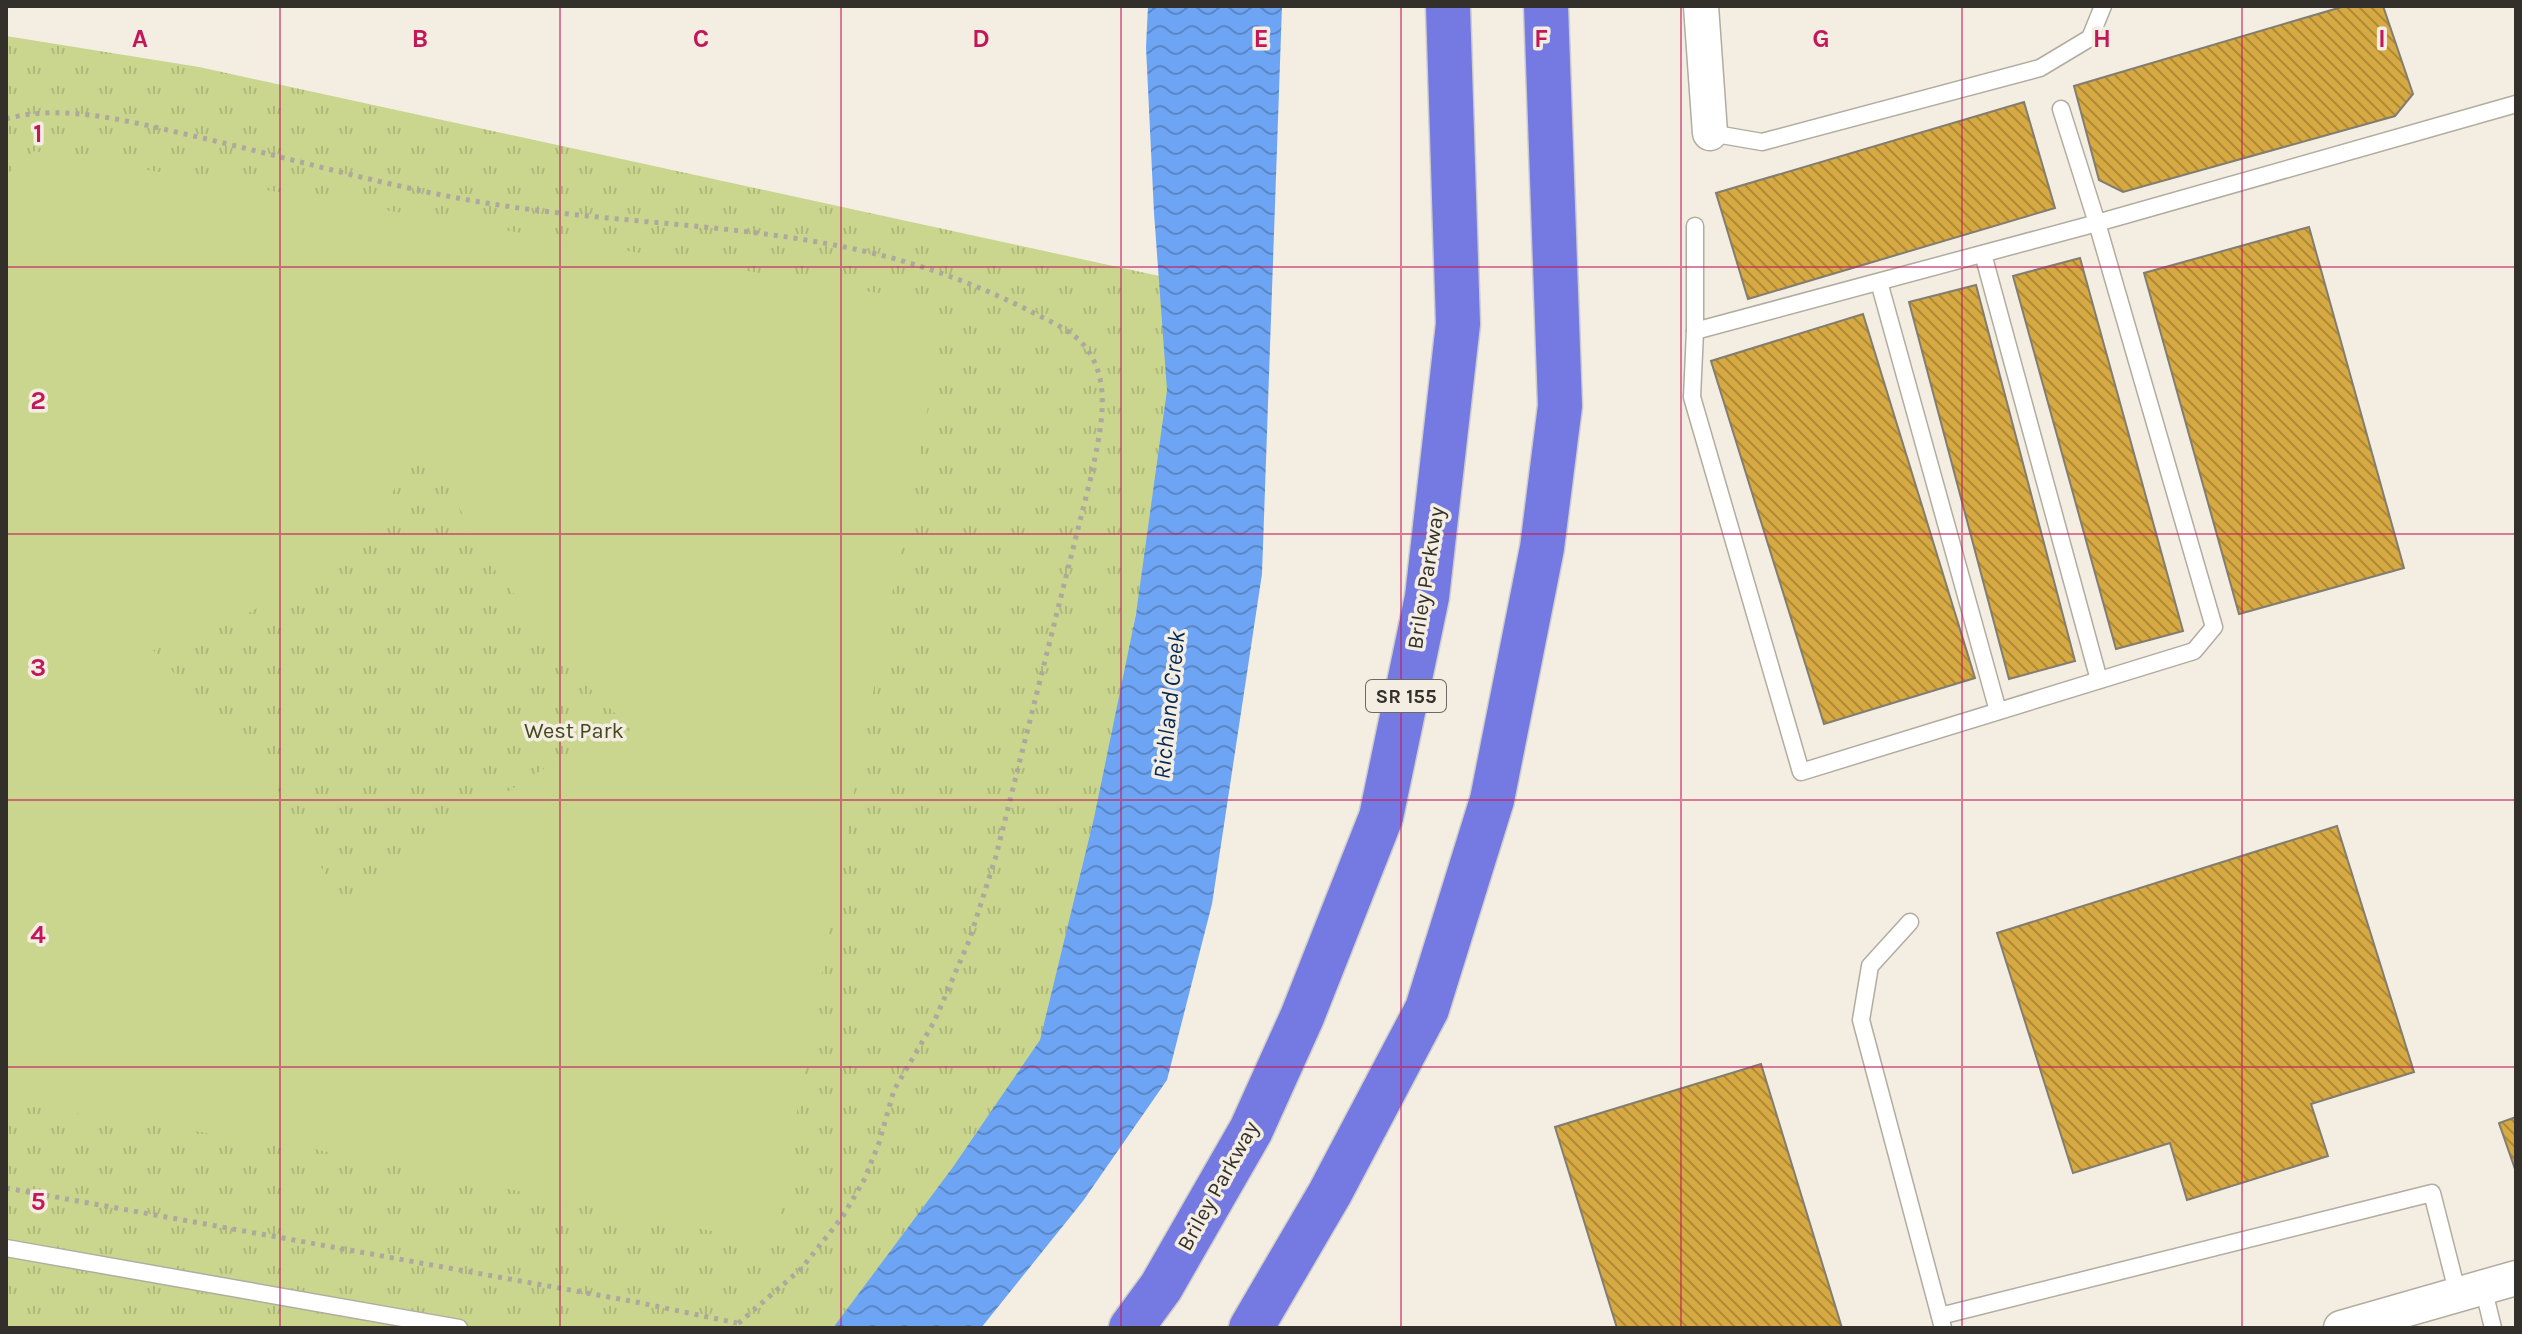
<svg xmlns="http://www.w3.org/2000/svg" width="2522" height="1334" font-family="Karla,sans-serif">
  <defs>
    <pattern id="grass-tufts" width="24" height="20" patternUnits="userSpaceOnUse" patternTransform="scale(2)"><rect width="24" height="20" fill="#cad68d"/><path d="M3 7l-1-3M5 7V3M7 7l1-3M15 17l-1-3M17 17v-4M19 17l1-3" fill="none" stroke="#aeb87a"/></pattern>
    <pattern id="water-waves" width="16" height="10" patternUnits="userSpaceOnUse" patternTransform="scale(2)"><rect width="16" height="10" fill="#6da5f4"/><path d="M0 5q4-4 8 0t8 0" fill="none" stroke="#5a87c6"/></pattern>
    <pattern id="building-back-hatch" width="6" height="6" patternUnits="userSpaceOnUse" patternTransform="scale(2)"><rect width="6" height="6" fill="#d6a942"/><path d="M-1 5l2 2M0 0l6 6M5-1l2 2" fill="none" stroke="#ae8a37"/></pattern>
  </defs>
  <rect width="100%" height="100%" fill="#f4ede1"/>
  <!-- grass -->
  <polygon fill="url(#grass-tufts)" points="6,36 199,67 1196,284 1050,1086 875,1328 6,1328"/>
  <!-- garden -->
  <path fill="#cad68d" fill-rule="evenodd" d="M34,151l892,150 14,43 -83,432 -80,448 -22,16 -441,-91 -308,-46v-928zM424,441l62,118 111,138 36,32 -82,35 -117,74 -83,82 -80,-142 -118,-128 72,-24 88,-49 66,-63z"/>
  <!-- water -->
  <polygon fill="url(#water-waves)" points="1148,6 1282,6 1262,574 1212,904 1167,1080 1083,1201 981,1328 833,1328 953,1167 1040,1040 1094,818 1136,614 1167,390 1154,213 1146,47"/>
  <!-- building -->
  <g fill="url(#building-back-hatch)" stroke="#827d71" stroke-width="2">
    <polygon points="2345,6 2383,6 2413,94 2395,116 2123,192 2099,180 2074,86"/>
    <polygon points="2024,102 2055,208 1748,299 1716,193"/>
    <polygon points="2309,227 2404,568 2239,614 2144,273"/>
    <polygon points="2080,258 2183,631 2116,649 2013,276"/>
    <polygon points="1976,285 2075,661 2009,679 1909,302"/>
    <polygon points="1863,314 1975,678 1824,724 1711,361"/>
    <polygon points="2337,826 2414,1072 2311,1104 2328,1156 2187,1200 2170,1143 2073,1173 1997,933"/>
    <polygon points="1761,1064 1842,1328 1617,1328 1555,1127"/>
    <polygon points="2516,1117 2516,1172 2499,1123"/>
  </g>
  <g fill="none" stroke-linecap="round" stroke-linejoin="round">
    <!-- lane casing -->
    <g stroke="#b2aca0" stroke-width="19">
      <g id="lane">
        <polyline points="2061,109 2097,223 2214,627 2194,651 1801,772 1692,397 1695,331 2097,223 2516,104"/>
        <polyline points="1710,133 1762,142 2040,68 2090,38 2103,6"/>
        <polyline points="1983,254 2099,680"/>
        <polyline points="1879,282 1998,711"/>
        <polyline points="1695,331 1695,226"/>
        <polyline points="1910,922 1870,966 1861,1020 1943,1328"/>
        <polyline points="6,1248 459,1328"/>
        <polyline points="2483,1287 2493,1328"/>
        <polyline points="1940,1316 2432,1193 2458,1295"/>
      </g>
    </g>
    <!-- street casing -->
    <g stroke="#b2aca0" stroke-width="37">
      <g id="street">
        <polyline points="1701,6 1710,133"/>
        <polyline points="2341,1328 2516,1278"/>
      </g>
    </g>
    <!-- highway casing -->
    <g stroke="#cecdcc" stroke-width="47">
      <g id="highway">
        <polyline points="1131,1328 1161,1287 1251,1130 1302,1017 1381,817 1427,597 1458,324 1448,6"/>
        <polyline points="1251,1328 1330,1193 1427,1009 1492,800 1542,548 1560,406 1546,6"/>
      </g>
    </g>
    <!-- path -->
    <g stroke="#aea89f" stroke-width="5" stroke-dasharray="4 6" stroke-linecap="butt">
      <path d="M6,119c59,-17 133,5 192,18 96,22 190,50 288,66 128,21 259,20 386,50 55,13 108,33 158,58 17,9 35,16 49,29 37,36 21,92 12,137l-95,379 -27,85 -35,81 -40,68 -15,53 -15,37 -21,36 -42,53 -68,59"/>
      <polyline points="6,1188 631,1301 737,1323"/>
    </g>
    <!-- lane -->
    <use href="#lane" stroke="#fff" stroke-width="16"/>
    <!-- street -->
    <use href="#street" stroke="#fff" stroke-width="34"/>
    <!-- highway -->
    <use href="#highway" stroke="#757ae2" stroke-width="44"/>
  </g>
  <!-- grid -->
  <path fill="none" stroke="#c2185b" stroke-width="2" stroke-opacity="0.55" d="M280,6v1322M560,6v1322M841,6v1322M1121,6v1322M1401,6v1322M1681,6v1322M1962,6v1322M2242,6v1322M6,267h2510M6,534h2510M6,800h2510M6,1067h2510"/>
  <g text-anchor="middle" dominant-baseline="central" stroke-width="7" stroke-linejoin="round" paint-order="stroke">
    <!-- shield labels -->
    <rect fill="#f4ede1" stroke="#6d6962" stroke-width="2" x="1366" y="680" width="80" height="32" rx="6"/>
    <g font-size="20" font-weight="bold" fill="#33302b">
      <text x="1406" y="696">SR 155</text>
    </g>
    <!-- street labels -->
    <g font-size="22" fill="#33302b" stroke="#f4ede1">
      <text transform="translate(1426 578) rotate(-81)">Briley Parkway</text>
      <text transform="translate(1218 1186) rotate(-61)">Briley Parkway</text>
    </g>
    <!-- park labels -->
    <g font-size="22" fill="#42491e" stroke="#f4ede1">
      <text x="574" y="731">West Park</text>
    </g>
    <!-- water labels -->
    <g font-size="24" font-style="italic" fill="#022757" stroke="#f4ede1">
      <text transform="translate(1169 705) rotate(-84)">Richland Creek</text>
    </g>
  </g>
  <g font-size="26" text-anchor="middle" font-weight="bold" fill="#c2185b" stroke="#f4ede1" stroke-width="7" stroke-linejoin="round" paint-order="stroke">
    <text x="140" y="47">A</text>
    <text x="420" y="47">B</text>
    <text x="701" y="47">C</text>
    <text x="981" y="47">D</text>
    <text x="1261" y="47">E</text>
    <text x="1541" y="47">F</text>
    <text x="1821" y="47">G</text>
    <text x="2102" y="47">H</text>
    <text x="2382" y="47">I</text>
    <text x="38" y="142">1</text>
    <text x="38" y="409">2</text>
    <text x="38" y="676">3</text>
    <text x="38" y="943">4</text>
    <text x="38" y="1210">5</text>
  </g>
  <!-- border -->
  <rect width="2522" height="1334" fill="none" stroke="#33302b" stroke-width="16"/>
</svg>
